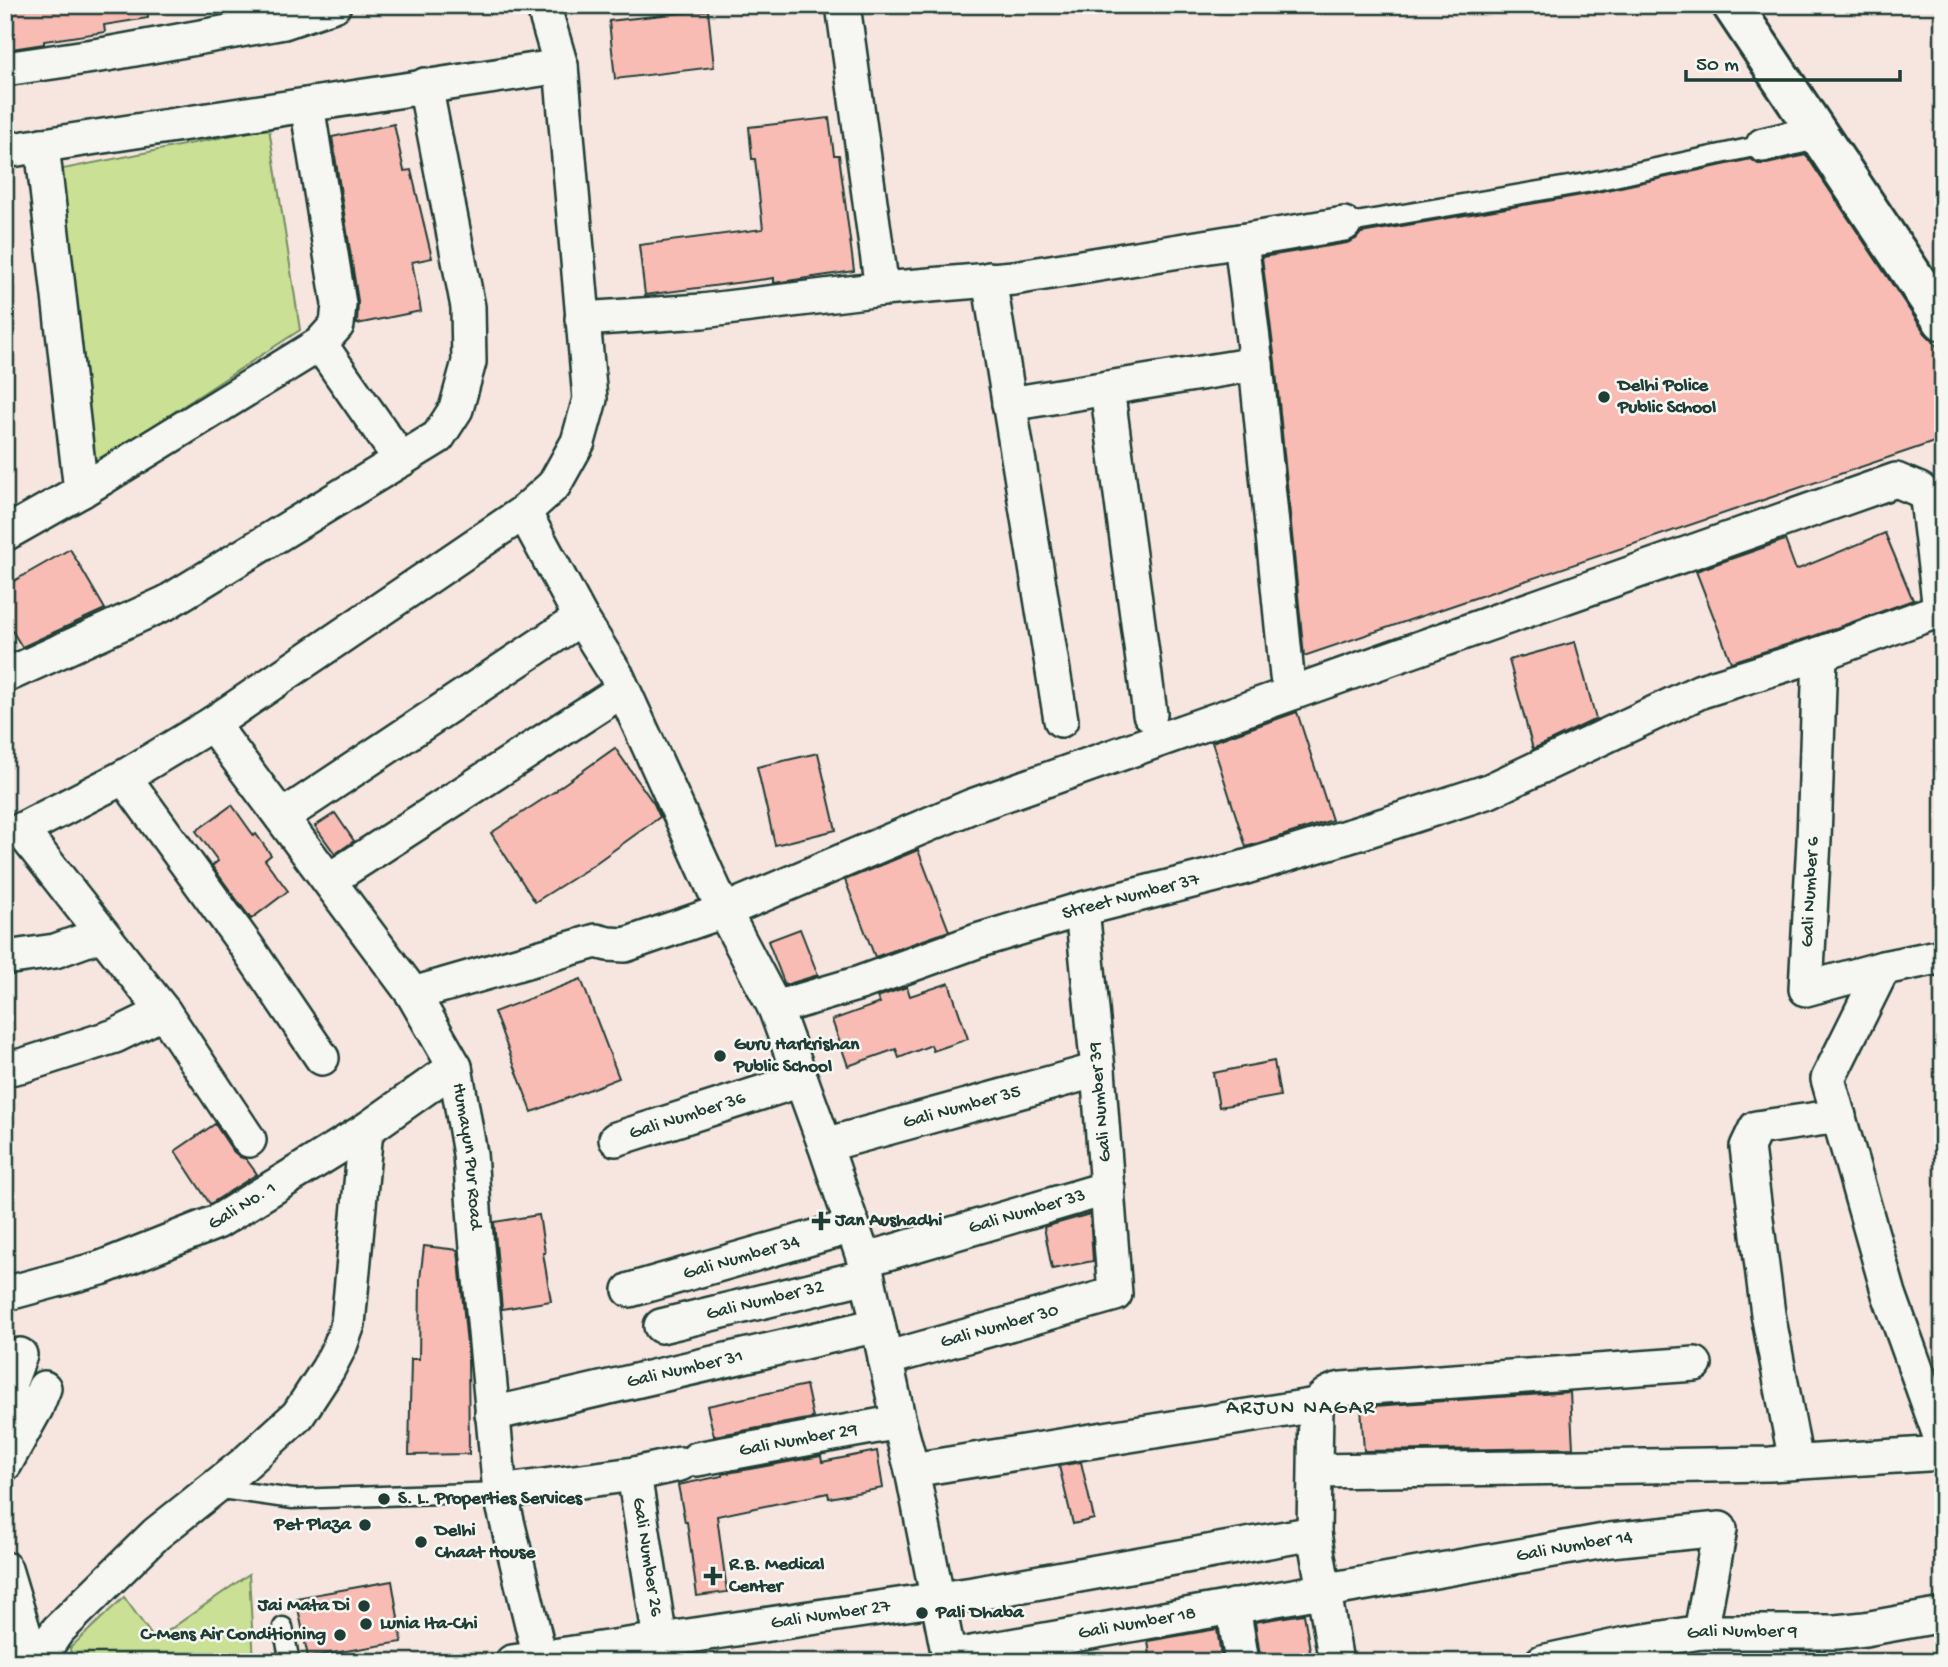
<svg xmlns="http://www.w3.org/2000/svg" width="1948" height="1667" font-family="'Gochi Hand',sans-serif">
  <rect width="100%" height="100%" fill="#f7e5e0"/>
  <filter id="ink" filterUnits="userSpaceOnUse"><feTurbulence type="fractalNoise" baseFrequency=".0143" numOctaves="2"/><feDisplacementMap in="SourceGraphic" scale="14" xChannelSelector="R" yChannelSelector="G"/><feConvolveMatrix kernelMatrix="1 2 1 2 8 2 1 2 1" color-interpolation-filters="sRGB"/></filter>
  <g filter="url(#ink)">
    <!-- green -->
    <g fill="#c9e095" stroke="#748e64" stroke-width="2">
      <polygon points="269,128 300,330 82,472 58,170"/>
      <polygon points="249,1574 254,1662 72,1662 70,1648 124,1597 155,1640"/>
    </g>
    <!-- building -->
    <g fill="#f8bcb5" stroke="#1f3d34" stroke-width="2">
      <polygon points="5,5 147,5 148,18 104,25 105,32 44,41 44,44 5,50"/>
      <polygon points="708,10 714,67 615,79 609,21"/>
      <polygon points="829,118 834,155 839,155 854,271 774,283 774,278 645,295 639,245 763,229 755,159 752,159 749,127"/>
      <polygon points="394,124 404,171 411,170 432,258 412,262 421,311 357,324 358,301 332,137"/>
      <polygon points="1806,155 1925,333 1933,341 1943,354 1943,439 1304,656 1275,362 1262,257 1347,243 1356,239 1361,233 1588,194 1751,159 1758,164 1767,164"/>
      <polygon points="1885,533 1913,600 1814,636 1731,662 1696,571 1785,540 1796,570"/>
      <polygon points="70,549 105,609 22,647 5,619 5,586"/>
      <polygon points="1575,642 1596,719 1533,749 1509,660"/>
      <polygon points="1297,712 1332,820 1246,847 1212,742"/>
      <polygon points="615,748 654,804 660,817 586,870 535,902 491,833 557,790 557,789"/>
      <polygon points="818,753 836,830 775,845 757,767"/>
      <polygon points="232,805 254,836 256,834 271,855 265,860 288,891 251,919 212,866 218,861 196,831"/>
      <polygon points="335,813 354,841 335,854 315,826"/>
      <polygon points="918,850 949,931 875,957 845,880"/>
      <polygon points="800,929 818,975 785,985 768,941"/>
      <polygon points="581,979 619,1078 532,1112 494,1012"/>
      <polygon points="949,983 968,1039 933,1051 931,1045 899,1058 896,1049 848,1066 832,1020 880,1003 877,997 907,987 910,996"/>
      <polygon points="1274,1061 1280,1096 1219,1107 1213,1073"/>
      <polygon points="215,1124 233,1151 240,1157 246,1159 257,1174 210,1204 175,1151"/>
      <polygon points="1090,1214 1093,1261 1052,1269 1044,1227"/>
      <polygon points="539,1215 545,1253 543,1253 551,1301 502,1309 494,1222"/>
      <polygon points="424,1246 458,1250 468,1356 469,1454 409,1455 411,1359 419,1359 420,1279"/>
      <polygon points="806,1385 813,1418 714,1436 707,1406"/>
      <polygon points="1570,1392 1573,1448 1364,1451 1361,1407"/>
      <polygon points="877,1451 883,1488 829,1498 828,1493 717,1516 727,1592 697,1596 687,1522 685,1522 678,1485 722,1476 722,1474 821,1456 822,1462"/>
      <polygon points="1081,1462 1094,1519 1073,1524 1059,1466"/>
      <polygon points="392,1581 402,1642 308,1657 296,1598"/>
      <polygon points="1304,1614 1312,1662 1261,1662 1255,1622"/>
      <polygon points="1217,1629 1222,1662 1151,1662 1148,1641"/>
    </g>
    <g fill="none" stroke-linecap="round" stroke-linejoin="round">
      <!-- service casing -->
      <g stroke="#1f3d34" stroke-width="23">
        <g id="service">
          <polyline points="1344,224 1586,183 1763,145"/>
          <polyline points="214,1488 293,1499 500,1492"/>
          <polyline points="283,1627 290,1662"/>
        </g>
      </g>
      <!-- minor casing -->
      <g stroke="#1f3d34" stroke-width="38">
        <g id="minor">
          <polyline points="843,5 882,289"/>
          <polyline points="5,69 107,54 284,22 334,5"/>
          <polyline points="42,145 81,491 320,344 337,325 339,304 307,105"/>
          <polyline points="1763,145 1818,132"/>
          <polyline points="5,151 561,66"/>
          <polyline points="1241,241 1256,364 1287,676"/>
          <polyline points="989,279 1061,720"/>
          <polyline points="582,319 702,311 882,289 1014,278 1344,224"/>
          <polyline points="320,344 401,460"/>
          <polyline points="1107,388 1150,714"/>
          <polyline points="1009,404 1256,364"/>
          <polyline points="524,512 581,618"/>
          <polyline points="5,534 81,491"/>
          <polyline points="1820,654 1814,840 1806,989 1883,968 1943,956"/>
          <polyline points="5,676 166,603 438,437 456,409 469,362 468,307 425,85"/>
          <path id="s1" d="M212,724l201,270 42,73 15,87 6,82 24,256 41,170"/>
          <polyline points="124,777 247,947 322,1058"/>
          <polyline points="282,817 581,618 617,676 724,911 775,1008 825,1145 864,1260 899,1422 912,1470"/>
          <polyline points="21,830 164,1012 249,1140"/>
          <polyline points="5,834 21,830 124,777 212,724 524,512 554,485 578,442 590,399 561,66 543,5"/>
          <polyline points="329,880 623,690"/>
          <polyline points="5,958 55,951 102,934"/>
          <polyline points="1883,968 1828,1079 1889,1294 1943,1444"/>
          <polyline points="413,994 596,941 608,944 625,945 724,911 972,806 1896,480 1920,490 1927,499 1940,610 1943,616"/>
          <path id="s2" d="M775,1008l85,-25 117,-42 105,-32 157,-40 117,-35 133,-43 212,-100 119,-37 120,-44"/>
          <polyline points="5,1069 24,1065 115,1036 164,1012"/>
          <path id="s3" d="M616,1139l185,-59"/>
          <path id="s4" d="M825,1145l273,-75"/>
          <path id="s5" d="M864,1260l244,-72"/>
          <path id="s6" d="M630,1290l223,-64"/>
          <path id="s7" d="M5,1294l96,-26 116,-46 149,-92 89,-63"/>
          <path id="s8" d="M661,1326l206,-50"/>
          <polyline points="20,1355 5,1396 36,1408"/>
          <path id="s9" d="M885,1359l230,-65 -17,-224 -16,-161"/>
          <path id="s10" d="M492,1414l386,-89"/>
          <path id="s11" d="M697,1459l202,-37"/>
          <polyline points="1796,1462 1768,1314 1747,1147 1756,1128 1839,1116"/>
          <polyline points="5,1464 36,1408 44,1388"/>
          <polyline points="1316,1471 1770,1464 1943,1453"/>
          <path id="s12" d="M634,1474l26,166"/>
          <polyline points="500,1492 634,1474 680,1464"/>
          <polyline points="5,1569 33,1662"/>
          <polyline points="1233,1606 1242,1662"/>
          <path id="s13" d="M949,1657l661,-117 110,-11 -19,103"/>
          <polyline points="36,1662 58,1630 156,1534 244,1464 298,1415 328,1369 340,1346 348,1324 366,1130"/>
          <path id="s14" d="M512,1662l461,-68 341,-61"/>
          <polyline points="950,1662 912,1470 1316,1405"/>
          <path d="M1336,1662l-22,-129 2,-128c8,-9 14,-14 26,-16l353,-25"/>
          <path id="s15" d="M1542,1662l84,-18 75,-12h135l29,-3 78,-14"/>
        </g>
      </g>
      <!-- tertiary casing -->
      <g stroke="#1f3d34" stroke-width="44">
        <polyline id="tertiary" points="1732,5 1943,321"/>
      </g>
      <!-- service -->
      <use href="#service" stroke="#f6f6f2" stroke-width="18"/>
      <!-- minor -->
      <use href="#minor" stroke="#f6f6f2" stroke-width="33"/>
      <!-- tertiary -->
      <use href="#tertiary" stroke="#f6f6f2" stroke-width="38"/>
    </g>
  </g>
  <!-- markers -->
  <g fill="#1f3d34" stroke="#f6f6f2" stroke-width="2.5">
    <circle cx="1604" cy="397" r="7"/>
    <circle cx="720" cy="1056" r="7"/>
    <path d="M817.5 1210.5h7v7h7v7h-7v7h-7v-7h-7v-7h7z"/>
    <circle cx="384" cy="1499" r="7"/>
    <circle cx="365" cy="1525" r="7"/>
    <circle cx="421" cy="1542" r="7"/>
    <path d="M709.5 1565.5h7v7h7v7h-7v7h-7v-7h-7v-7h7z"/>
    <circle cx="364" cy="1606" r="7"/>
    <circle cx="922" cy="1613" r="7"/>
    <circle cx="366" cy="1624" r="7"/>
    <circle cx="340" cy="1635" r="7"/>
  </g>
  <g text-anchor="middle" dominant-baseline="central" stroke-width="5" stroke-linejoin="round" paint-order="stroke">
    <!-- poi labels -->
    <g font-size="19" font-weight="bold" fill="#1f3d34" stroke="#f6f6f2" text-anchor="start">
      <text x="1618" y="386">Delhi Police<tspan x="1618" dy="22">Public School</tspan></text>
      <text x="734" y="1045">Guru Harkrishan<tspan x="734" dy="22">Public School</tspan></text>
      <text x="835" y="1221">Jan Aushadhi</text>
      <text x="398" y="1499">S. L. Properties Services</text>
      <text x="351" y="1525" text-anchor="end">Pet Plaza</text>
      <text x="435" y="1531">Delhi<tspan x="435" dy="22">Chaat House</tspan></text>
      <text x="729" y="1565">R.B. Medical<tspan x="729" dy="22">Center</tspan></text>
      <text x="350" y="1606" text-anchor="end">Jai Mata Di</text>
      <text x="936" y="1613">Pali Dhaba</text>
      <text x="380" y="1624">Lunia Ita-Chi</text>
      <text x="326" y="1635" text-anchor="end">C-Mens Air Conditioning</text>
    </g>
    <!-- street labels -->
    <g font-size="19" fill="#1f3d34" stroke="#f6f6f2">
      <text transform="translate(1811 892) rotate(-87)">Gali Number 6</text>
      <text stroke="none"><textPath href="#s2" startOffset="373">Street Number 37</textPath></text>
      <text transform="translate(1101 1102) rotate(-95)">Gali Number 39</text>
      <text stroke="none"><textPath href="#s4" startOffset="142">Gali Number 35</textPath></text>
      <text stroke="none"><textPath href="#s3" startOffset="75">Gali Number 36</textPath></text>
      <text stroke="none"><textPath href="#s1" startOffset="511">Humayun Pur Road</textPath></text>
      <text stroke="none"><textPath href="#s7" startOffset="254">Gali No. 1</textPath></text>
      <text stroke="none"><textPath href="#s5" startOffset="170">Gali Number 33</textPath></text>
      <text stroke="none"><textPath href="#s6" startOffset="116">Gali Number 34</textPath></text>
      <text stroke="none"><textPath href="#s8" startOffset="107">Gali Number 32</textPath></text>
      <text stroke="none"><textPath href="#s9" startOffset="119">Gali Number 30</textPath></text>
      <text stroke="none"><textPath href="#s10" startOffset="198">Gali Number 31</textPath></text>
      <text stroke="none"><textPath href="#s11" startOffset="103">Gali Number 29</textPath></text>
      <text stroke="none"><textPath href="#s13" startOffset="635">Gali Number 14</textPath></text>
      <text stroke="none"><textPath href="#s12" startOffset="84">Gali Number 26</textPath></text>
      <text stroke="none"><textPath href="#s14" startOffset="322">Gali Number 27</textPath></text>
      <text stroke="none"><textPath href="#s13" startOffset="191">Gali Number 18</textPath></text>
      <text stroke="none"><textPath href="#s15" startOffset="203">Gali Number 9</textPath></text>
    </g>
    <!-- neighbourhood labels -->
    <g font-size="21" letter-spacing="2" fill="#1f3d34" stroke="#f6f6f2">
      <text x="1301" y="1409">ARJUN NAGAR</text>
    </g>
  </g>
  <!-- margin -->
  <rect width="1948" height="1667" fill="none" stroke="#f6f6f2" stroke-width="28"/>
  <rect x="14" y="14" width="1920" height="1639" fill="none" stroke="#1f3d34" stroke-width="2.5" filter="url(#ink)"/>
  <!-- scale -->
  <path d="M1686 70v10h214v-10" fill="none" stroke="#1f3d34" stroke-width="3.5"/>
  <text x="1696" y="70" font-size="21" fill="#1f3d34" stroke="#f6f6f2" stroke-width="5" paint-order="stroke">50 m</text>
</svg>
